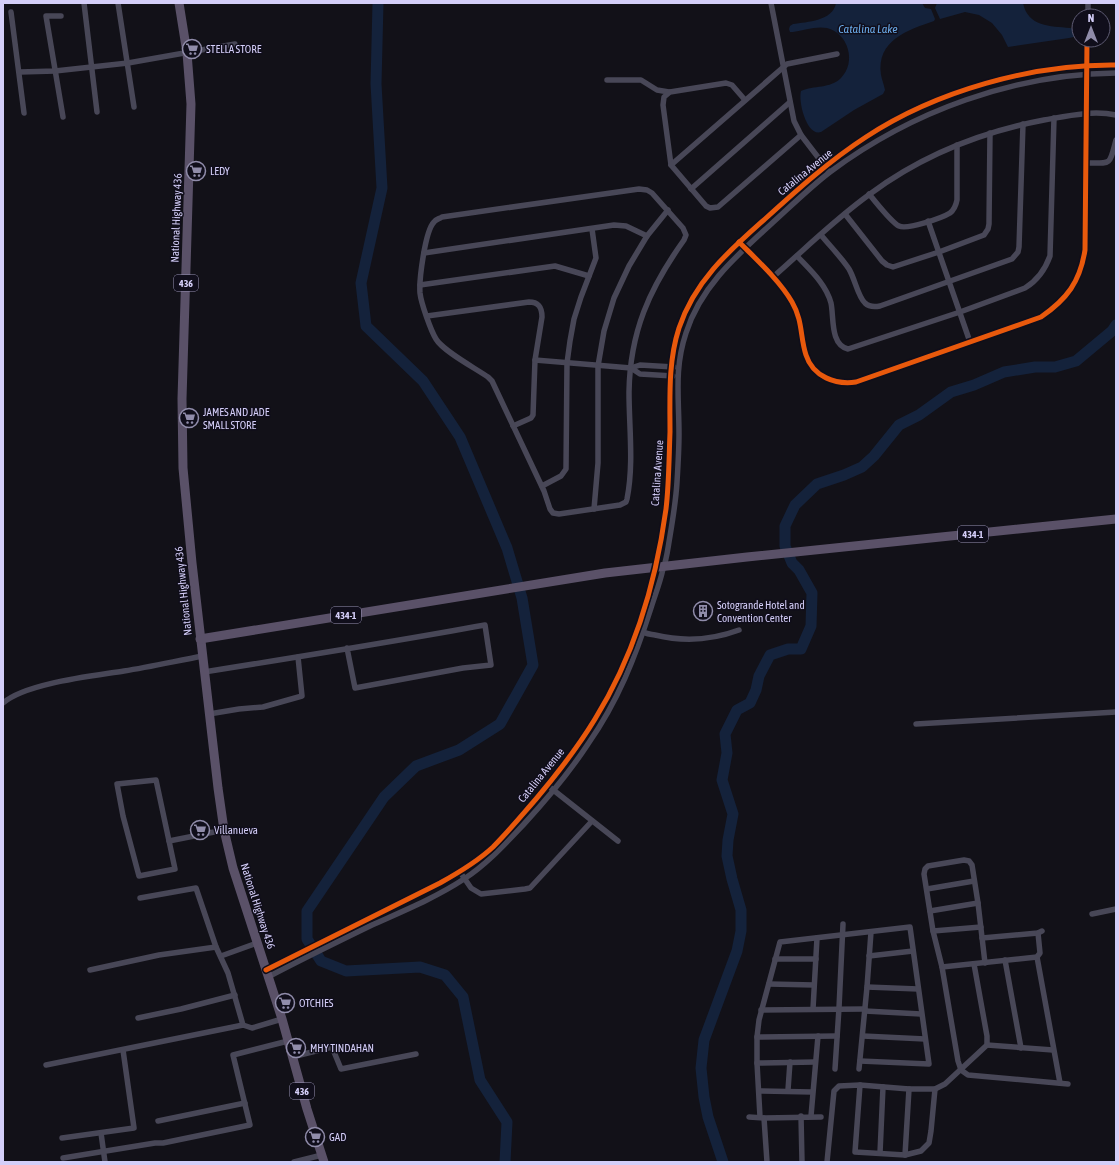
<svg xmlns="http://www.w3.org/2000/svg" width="1119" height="1165" font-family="'Asap Condensed',sans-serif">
  <rect width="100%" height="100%" fill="#121118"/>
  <!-- water -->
  <g fill="#14223b">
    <path d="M836,3h86l3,5 6,1 4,10 -1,2c-26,9 -58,19 -53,54 1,5 3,10 4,15l-2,4 -29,16 -33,22c-14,5 -23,-30 -20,-41 13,-6 29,-2 40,-13 16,-16 7,-45 -14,-50 -11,-2 -23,2 -34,4h-3l-1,-3 1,-3 3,-2c14,-2 40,-3 43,-21z"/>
    <path d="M937,3h86c5,24 27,23 47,25l4,1 1,5 -1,3 -5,1 -61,9 -6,-12 -10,-12 -13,-8 -14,-3 -25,7 -5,-11z"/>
  </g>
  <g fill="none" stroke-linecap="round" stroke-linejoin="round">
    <!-- river -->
    <g stroke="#14223b" stroke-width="11">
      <polyline points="378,3 376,84 382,188 361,283 366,326 423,381 460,437 507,548 522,598 533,665 500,724 459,750 416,766 384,797 307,911 307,939 321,961 346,971 420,967 445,975 463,997 480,1080 507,1122 505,1162"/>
      <polyline points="723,1162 708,1117 704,1097 701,1068 704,1040 737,951 741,931 741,910 732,879 727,856 728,840 733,814 722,780 727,753 725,734 737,710 750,703 756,690 759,676 770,655 788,649 801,649 811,626 812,593 799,570 792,563 785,546 785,526 795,505 817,484 844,475 862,467 874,456 899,425 919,415 951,392 974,385 1004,372 1035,367 1055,367 1076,361 1112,331 1116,325"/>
    </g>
    <!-- street -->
    <g stroke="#484757" stroke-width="5.5">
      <polyline points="84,3 97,112"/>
      <polyline points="118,3 134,107"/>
      <polyline points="771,3 794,121 801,135 827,169"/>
      <polyline points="11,12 24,113"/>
      <polyline points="61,16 46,16 63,117"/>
      <polyline points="1088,16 1088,3"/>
      <polyline points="20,72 55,71 128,63 235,44"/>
      <polyline points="607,80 641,80 657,90 669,92"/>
      <polyline points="745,100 732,85 726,83 670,92 664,97 663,105 671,165 706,206 710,208 718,207 801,135"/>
      <path d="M1086,163c26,0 23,3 30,-23"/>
      <polyline points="671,165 787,64 837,54"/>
      <path d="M639,189l8,1 5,3 31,35 3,7 -2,5c-35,49 -54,92 -55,152 0,35 5,72 -2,107l-1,3 -6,3 -61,9 -6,-1 -3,-4 -6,-18 -52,-110 -4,-4c-13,-9 -45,-26 -52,-38 -5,-8 -15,-36 -16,-46 -1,-13 5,-62 14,-71 2,-3 5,-3 8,-5z"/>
      <polyline points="691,189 790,102"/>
      <path d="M869,194c7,8 22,28 30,32 8,4 43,-8 51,-13 4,-3 6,-8 7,-13v-55"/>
      <polyline points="845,214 882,261 887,265 893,267 939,252 984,235 988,229 989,224 990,133"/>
      <polyline points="928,221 970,342"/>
      <path d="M821,235c9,11 20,22 28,34 6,10 9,28 16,34 4,4 10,4 15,3l132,-47 6,-7 1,-5 4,-123"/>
      <path d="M739,242c17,17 41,39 53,60 11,19 8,35 14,53 7,22 30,30 50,27l185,-65c26,-18 39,-35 44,-67l2,-210"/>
      <polyline points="424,253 614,225 626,226 647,236"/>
      <path d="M797,256c13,14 29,28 34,47 3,14 -1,42 17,46l112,-37 65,-24c13,-8 20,-18 25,-32l4,-138"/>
      <path d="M773,277c32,-28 62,-58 97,-83 51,-38 111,-62 174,-74 23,-4 48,-10 72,-5"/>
      <polyline points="420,285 555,266 589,276"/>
      <path d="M427,316l102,-14c10,0 13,6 13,15l-7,43 -2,55 -2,3 -18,8"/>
      <polyline points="535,360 631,368 640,365 674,367"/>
      <polyline points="631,368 640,374 673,376"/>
      <polyline points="542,486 561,476 566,469 567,363 570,341 574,319 581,297 596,258 592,229"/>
      <polyline points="594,509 598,463 598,366 604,331 614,298 629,266 647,236 668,210"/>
      <path d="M641,630c3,4 9,4 14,5 29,7 57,5 84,-5"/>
      <path d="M204,672c94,-15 188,-30 281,-47l6,40 -28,3 -108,20 -8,-40"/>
      <path d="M3,703c23,-20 90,-27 121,-32 26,-4 52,-10 79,-15"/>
      <polyline points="209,714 239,709 263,707 302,696 298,657"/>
      <polyline points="916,724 1116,712"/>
      <polygon points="156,780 175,869 139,876 123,816 117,784"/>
      <polyline points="547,785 618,841"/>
      <polyline points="169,841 224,830"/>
      <polyline points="460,872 471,888 481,894 525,889 530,888 592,821"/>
      <polyline points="927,889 974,881"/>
      <polyline points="140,898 196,888 216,947 228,973 243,1025"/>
      <polyline points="930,911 978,903"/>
      <polyline points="1092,914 1116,909"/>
      <polyline points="933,931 981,927"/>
      <polyline points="982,938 1038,933 1042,931"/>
      <polyline points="221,956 257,943"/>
      <polyline points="869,956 913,951"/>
      <polyline points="1037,957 1060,1083"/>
      <polyline points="775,959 816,959"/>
      <polyline points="1005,960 1021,1048"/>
      <polyline points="985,963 978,903 972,865 969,861 964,860 928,866 925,869 924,874 933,931 942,967 958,1061 961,1070 968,1075 1068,1084"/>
      <polyline points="942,967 1037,957 1040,953 1038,933"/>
      <polyline points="90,970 159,955 216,947"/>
      <path d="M266,970l174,-87c18,-10 37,-21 53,-36 15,-15 29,-32 43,-48 21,-25 42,-52 59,-80 39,-63 61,-137 71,-210 3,-25 3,-52 4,-77 0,-35 -2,-70 9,-104 16,-48 50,-77 86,-109 32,-29 64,-58 101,-82 70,-46 166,-73 250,-72"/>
      <path d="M268,977c34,-18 69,-35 104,-52 31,-14 63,-27 92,-46 23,-15 41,-35 60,-55 23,-25 45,-51 64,-80 30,-43 47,-86 63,-136 4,-13 9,-25 12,-39 4,-10 5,-22 7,-33 3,-18 6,-36 7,-54 1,-16 2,-32 2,-48 0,-37 -5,-65 7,-101 14,-45 49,-76 83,-107 20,-18 40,-38 61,-54 82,-61 184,-98 286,-99"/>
      <polyline points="769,984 814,985"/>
      <polyline points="867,987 918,989"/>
      <polyline points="813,1009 817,938"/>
      <polyline points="761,1010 865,1009"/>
      <polyline points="865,1011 921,1014"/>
      <polyline points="138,1018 181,1009 235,995"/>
      <polyline points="863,1036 925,1039"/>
      <polyline points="757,1037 837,1036"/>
      <polyline points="987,1045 1053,1050"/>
      <polyline points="292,1057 332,1047 341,1069 416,1054"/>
      <polyline points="757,1063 815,1062"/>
      <polyline points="46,1065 243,1025 252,1028 282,1019"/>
      <polyline points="835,1069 839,1008 843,924"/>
      <polyline points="859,1069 867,987 871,932"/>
      <polyline points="860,1085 855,1152 905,1155 921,1151 929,1143 931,1131 935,1089"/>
      <polyline points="788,1090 790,1062"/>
      <polyline points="759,1091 812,1092"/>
      <polyline points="801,1116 802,1162"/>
      <polyline points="811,1116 818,1036"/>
      <polyline points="749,1117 764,1118 821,1117"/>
      <polyline points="760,1117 757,1063 757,1037 759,1020 780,942 910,927 929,1064 860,1061"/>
      <polyline points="764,1118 767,1162"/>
      <polyline points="158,1121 245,1103"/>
      <polyline points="101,1133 105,1162"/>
      <polyline points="62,1138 134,1128 123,1050"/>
      <polyline points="880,1153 883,1087"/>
      <polyline points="905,1155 909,1089"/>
      <polyline points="63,1158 155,1143 163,1143 250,1125 233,1055 288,1041"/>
      <polyline points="294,1162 322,1155"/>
      <polyline points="827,1162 834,1091 839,1086 860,1085 909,1089 935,1089 945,1084 987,1045 987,1036 974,964"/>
    </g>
    <!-- primary -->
    <g stroke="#5a5168" stroke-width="9">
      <polyline points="179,3 187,53 191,104 182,399 183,468 192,563 218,788 224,830 233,868 282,1019 307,1109 324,1162"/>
      <polyline points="200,639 605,573 747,557 1116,519"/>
    </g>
    <!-- cycleway casing -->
    <g stroke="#100e1b" stroke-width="8">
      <g id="cycleway">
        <path d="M739,242c17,17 41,39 53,60 11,19 8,35 14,53 7,22 30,30 50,27l185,-65c26,-18 39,-35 44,-67l2,-210"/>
        <path d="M266,970l174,-87c18,-10 37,-21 53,-36 15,-15 29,-32 43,-48 21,-25 42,-52 59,-80 39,-63 61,-137 71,-210 3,-25 3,-52 4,-77 0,-35 -2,-70 9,-104 16,-48 50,-77 86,-109 32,-29 64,-58 101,-82 70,-46 166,-73 250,-72"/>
      </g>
    </g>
    <!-- cycleway -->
    <use href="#cycleway" stroke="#e8590c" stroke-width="5"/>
  </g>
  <!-- icons -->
  <defs>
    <g id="supermarket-ring" transform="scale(1)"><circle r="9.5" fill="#100e1b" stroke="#908caa" stroke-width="1.5"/><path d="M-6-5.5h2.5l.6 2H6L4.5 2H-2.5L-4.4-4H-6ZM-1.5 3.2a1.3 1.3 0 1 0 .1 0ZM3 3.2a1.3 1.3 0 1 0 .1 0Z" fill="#908caa"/></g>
    <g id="building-ring" transform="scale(1)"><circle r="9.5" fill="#100e1b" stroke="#908caa" stroke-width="1.5"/><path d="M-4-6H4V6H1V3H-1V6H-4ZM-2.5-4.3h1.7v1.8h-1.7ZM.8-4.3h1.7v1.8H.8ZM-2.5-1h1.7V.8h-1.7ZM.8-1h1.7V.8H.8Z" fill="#908caa"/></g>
  </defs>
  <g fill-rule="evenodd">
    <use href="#supermarket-ring" x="192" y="49"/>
    <use href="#supermarket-ring" x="196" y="171"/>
    <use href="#supermarket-ring" x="189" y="418"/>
    <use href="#building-ring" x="703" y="611"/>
    <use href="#supermarket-ring" x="200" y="830"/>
    <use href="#supermarket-ring" x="285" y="1003"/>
    <use href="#supermarket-ring" x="296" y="1048"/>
    <use href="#supermarket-ring" x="315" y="1137"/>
  </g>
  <g text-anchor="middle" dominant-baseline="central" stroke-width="3" stroke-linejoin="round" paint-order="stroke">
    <!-- shield labels -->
    <g fill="#100e1b" stroke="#9994b6" stroke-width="1">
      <rect x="174" y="275" width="24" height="16" rx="3"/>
      <rect x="958" y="526" width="30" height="16" rx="3"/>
      <rect x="331" y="607" width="30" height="16" rx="3"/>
      <rect x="290" y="1083" width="24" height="16" rx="3"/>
    </g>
    <g font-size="10" font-weight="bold" fill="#d4cef8">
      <text x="186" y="283">436</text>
      <text x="973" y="534">434-1</text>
      <text x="346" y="615">434-1</text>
      <text x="302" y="1091">436</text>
    </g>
    <!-- poi labels -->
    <g font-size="11" fill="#d4cef8" stroke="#100e1b" text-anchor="start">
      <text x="206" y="49">STELLA STORE</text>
      <text x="210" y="171">LEDY</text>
      <text x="203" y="412">JAMES AND JADE<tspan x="203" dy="13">SMALL STORE</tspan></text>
      <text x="717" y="605">Sotogrande Hotel and<tspan x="717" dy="13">Convention Center</tspan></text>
      <text x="214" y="830">Villanueva</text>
      <text x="299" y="1003">OTCHIES</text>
      <text x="310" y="1048">MHY TINDAHAN</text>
      <text x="329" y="1137">GAD</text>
    </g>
    <!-- street labels -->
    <g font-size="11" fill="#d4cef8" stroke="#100e1b">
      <text transform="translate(805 172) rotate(-39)">Catalina Avenue</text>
      <text transform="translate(176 218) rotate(-88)">National Highway 436</text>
      <text transform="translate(657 473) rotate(-86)">Catalina Avenue</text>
      <text transform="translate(183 591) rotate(-96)">National Highway 436</text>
      <text transform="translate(541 775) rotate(-51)">Catalina Avenue</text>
      <text transform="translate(258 906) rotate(72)">National Highway 436</text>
    </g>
    <!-- water labels -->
    <g font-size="12" font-style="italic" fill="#6aabea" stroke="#100e1b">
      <text x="868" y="29">Catalina Lake</text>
    </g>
  </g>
  <!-- border -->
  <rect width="1119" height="1165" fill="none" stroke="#d4cef8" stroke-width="8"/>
  <!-- north arrow -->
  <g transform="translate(1091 28)"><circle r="19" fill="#100e1b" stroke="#5e5b73"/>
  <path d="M0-3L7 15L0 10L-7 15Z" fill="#908caa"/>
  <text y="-6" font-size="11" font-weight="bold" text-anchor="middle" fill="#d4cef8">N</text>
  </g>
</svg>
